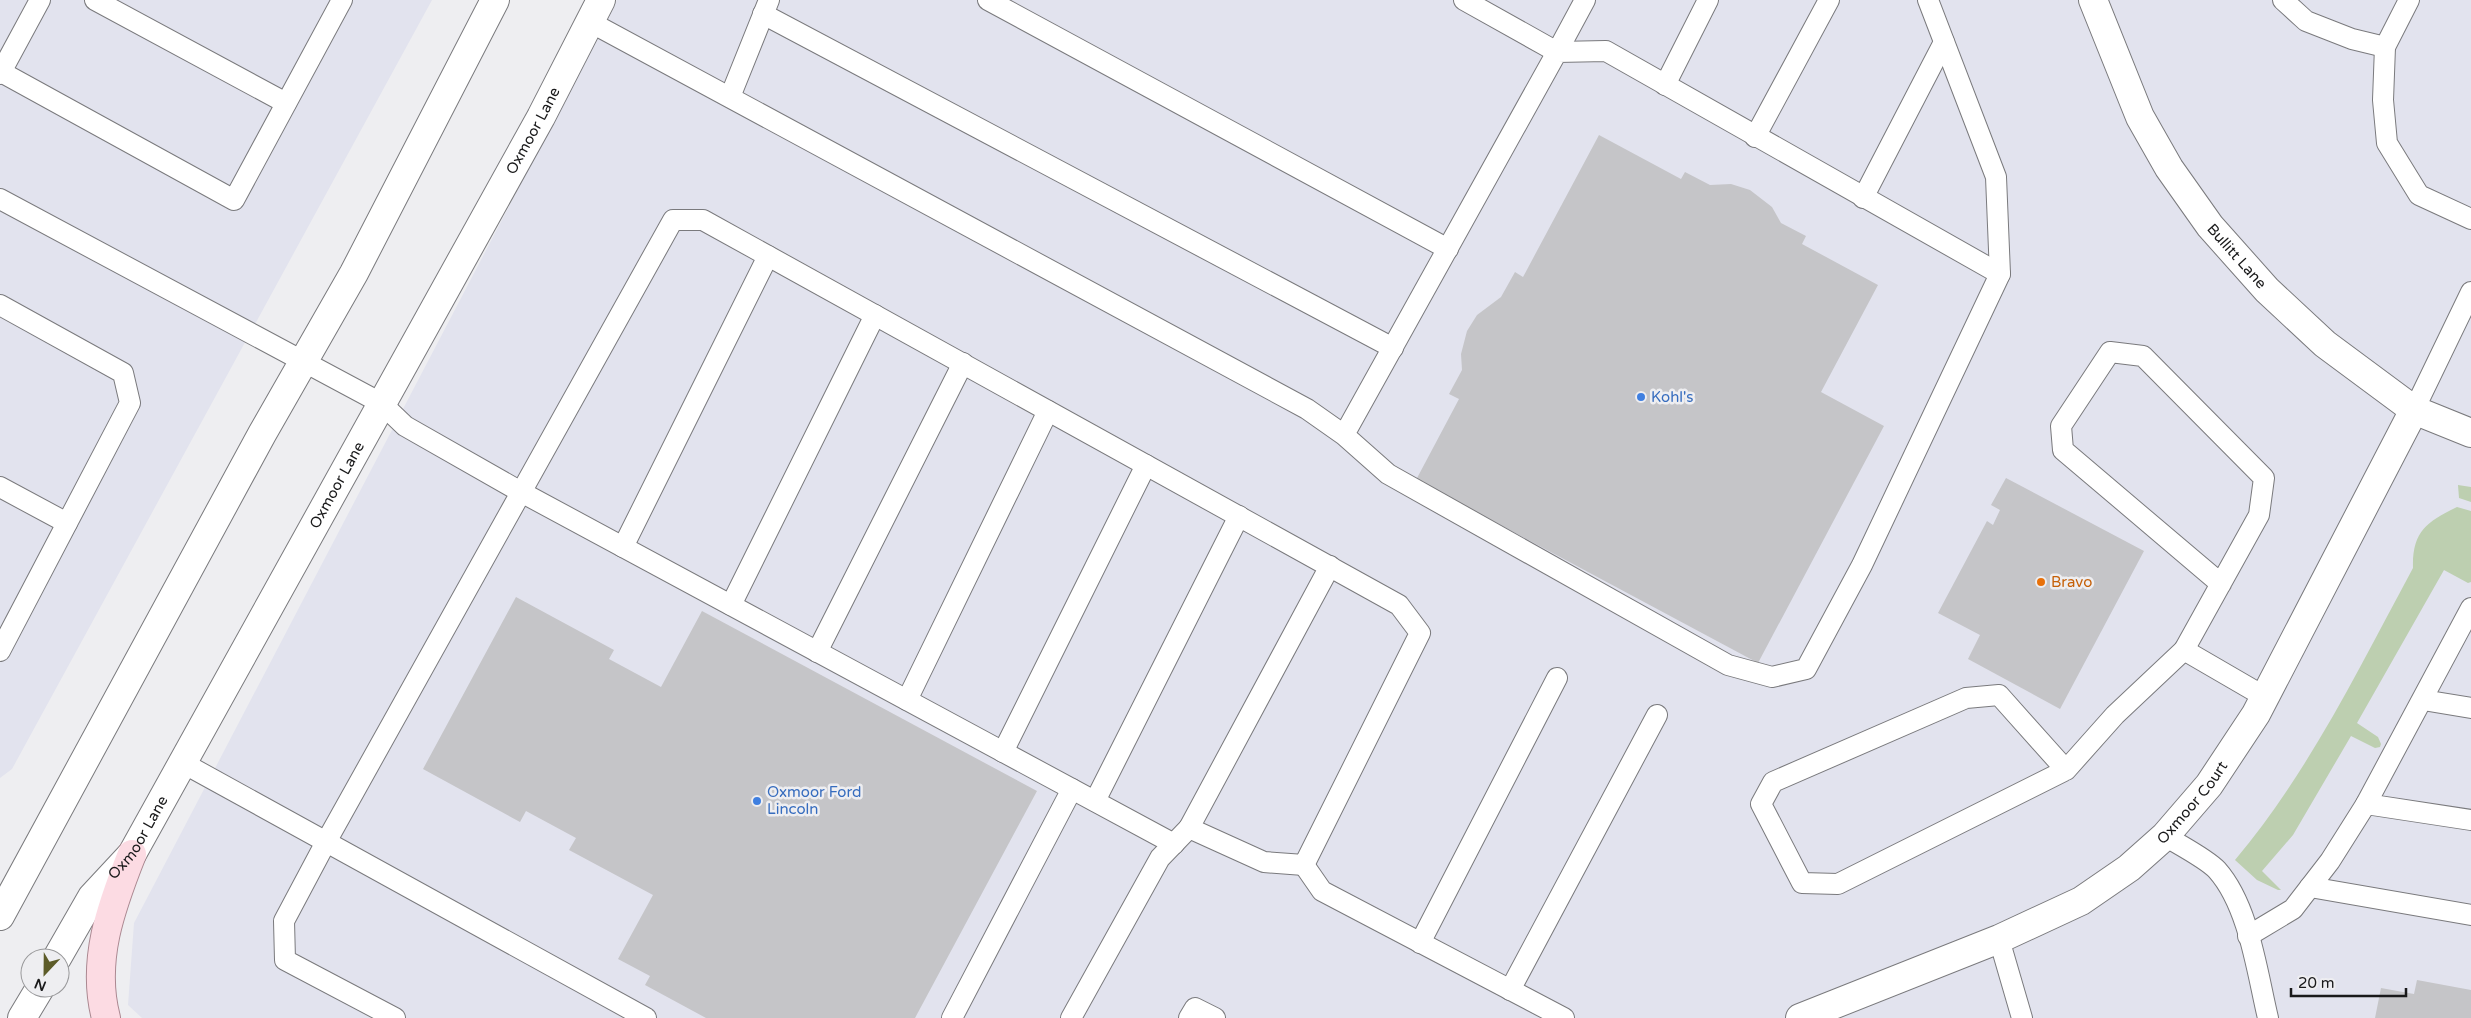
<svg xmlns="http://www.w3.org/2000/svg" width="2471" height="1018" font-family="'Varela Round',sans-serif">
  <rect width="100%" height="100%" fill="#eeeef1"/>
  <!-- built -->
  <g fill="#e2e3ee">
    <polygon points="0,0 432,0 12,769 0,778"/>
    <polygon points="617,0 2471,0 2471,1018 142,1018 128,1005 134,923"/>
  </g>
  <!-- green -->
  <g fill="#bdcfb0">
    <polygon points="2458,485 2471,487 2471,502 2459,498"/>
    <path d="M2457,507l14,4v71l-3,1 -24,-13 -87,153 21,14 3,7 -1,3 -5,1 -24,-12 -58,99 -31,36 19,19h-3l-21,-10 -22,-20c74,-88 124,-192 178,-292 -1,-37 14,-46 44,-61z"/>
  </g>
  <!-- building -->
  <g fill="#c5c5c8">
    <polygon points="1599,135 1681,179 1685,172 1710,185 1731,184 1750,190 1772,207 1781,223 1806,236 1802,244 1878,285 1821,392 1884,426 1758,663 1416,480 1459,399 1449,394 1462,370 1461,354 1467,331 1477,315 1501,297 1515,272 1523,277"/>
    <polygon points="2006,478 2144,551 2060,709 1968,659 1980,635 1938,613 1987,521 1993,525 2000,510 1991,505"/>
    <polygon points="516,597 614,650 609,659 661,687 702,611 1037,791 915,1018 706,1018 645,985 650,976 618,959 653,895 569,850 576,838 526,811 520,822 423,769"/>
    <polygon points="2417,980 2471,990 2471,1018 2375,1018 2381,988 2414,994"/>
  </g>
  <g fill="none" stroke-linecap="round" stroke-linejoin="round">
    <!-- service casing -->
    <g stroke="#7a7a7d" stroke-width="22">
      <g id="service">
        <polyline points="95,0 286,103"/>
        <polyline points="988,0 1448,249"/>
        <polyline points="1464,0 1557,52 1585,0"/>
        <polyline points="1928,0 1996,177 2000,274"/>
        <polyline points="2283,0 2306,21 2352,39 2385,47"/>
        <polyline points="2409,0 2385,47 2383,100 2387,143 2419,195 2471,219"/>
        <polyline points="763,14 1393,348"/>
        <polyline points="590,22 1307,409 1344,435 1388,474 1728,665 1772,677 1806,669 1862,565 2000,274 1606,51 1557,52 1344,435"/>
        <polyline points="1,72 234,200 342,0"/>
        <polyline points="0,74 40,0"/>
        <polyline points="1665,85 1708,0"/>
        <polyline points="730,97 769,0"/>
        <polyline points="1755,137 1829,0"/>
        <polyline points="1863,198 1944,42"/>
        <polyline points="0,199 381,403 405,426 521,492 1174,844"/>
        <polyline points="0,305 123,373 130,403 0,651"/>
        <polyline points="2414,410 2471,292"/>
        <polyline points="0,487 67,523"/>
        <polyline points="623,547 768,256"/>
        <polyline points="731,605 875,315"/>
        <polyline points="2471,608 2366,804 2471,820"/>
        <polyline points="2184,650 2265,697"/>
        <polyline points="817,652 963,363"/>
        <polyline points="907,700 1048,411"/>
        <polyline points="2423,700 2471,708"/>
        <polyline points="1003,752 1146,465"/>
        <polyline points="183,763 646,1018"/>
        <polyline points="2066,770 1999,695 1966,698 1773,782 1761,804 1802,883 1838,884 2066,770 2115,715 2184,650 2259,515 2264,478 2143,356 2110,352 2061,426 2063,450 2221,584"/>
        <polyline points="1095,801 1239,516"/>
        <polyline points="1189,828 1330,566"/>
        <path d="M2165,836c13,8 42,23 52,34 32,36 40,102 51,148"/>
        <polyline points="1304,865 1322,891 1564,1018"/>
        <polyline points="2310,887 2471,915"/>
        <polyline points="2248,936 2293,909 2330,861 2366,804"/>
        <polyline points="1999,939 2022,1018"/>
        <polyline points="1420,943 1557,678"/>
        <polyline points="1510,990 1657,715"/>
        <polyline points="395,1018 285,960 284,921 326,842 673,220 703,220 1399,605 1420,633 1304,865 1264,862 1189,828 1160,858 1071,1018"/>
        <polyline points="952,1018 1072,789"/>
        <polyline points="1189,1018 1195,1008 1215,1018"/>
      </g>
    </g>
    <!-- minor casing -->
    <g stroke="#7a7a7d" stroke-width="30">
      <g id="minor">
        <path id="s1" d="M2093,0l47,117 29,51 41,58 57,64 58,54 89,66 57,23"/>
        <polyline points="0,916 262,434 354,273 495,0"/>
        <path id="s2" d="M57,958l35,-61 40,-43 409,-737 60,-117"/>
        <polyline points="22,1018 40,988"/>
        <path id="s3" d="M1800,1018l199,-79 82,-38 48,-33 36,-32 44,-51 47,-71 158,-304"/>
      </g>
    </g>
    <!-- primary casing -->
    <g stroke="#ab8891" stroke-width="30">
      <path id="primary" d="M106,1018c-15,-57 5,-111 26,-164"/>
    </g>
    <!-- service -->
    <use href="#service" stroke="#fff" stroke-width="20"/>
    <!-- minor -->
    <use href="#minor" stroke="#fff" stroke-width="28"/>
    <!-- primary -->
    <use href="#primary" stroke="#fcdbe3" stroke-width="28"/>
  </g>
  <!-- markers -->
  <g fill="#3f7fe0" stroke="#eeeef1" stroke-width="2">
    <circle cx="1641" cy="397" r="5"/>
    <circle cx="757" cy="801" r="5"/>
  </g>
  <circle fill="#e8710a" stroke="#eeeef1" stroke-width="2" cx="2041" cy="582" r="5"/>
  <g text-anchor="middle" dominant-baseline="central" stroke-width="5" stroke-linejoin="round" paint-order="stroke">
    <!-- street labels -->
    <g font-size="15" fill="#19191a" stroke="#eeeef1">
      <text stroke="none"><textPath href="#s2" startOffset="956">Oxmoor Lane</textPath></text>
      <text stroke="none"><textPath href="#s1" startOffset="296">Bullitt Lane</textPath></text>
      <text stroke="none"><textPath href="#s2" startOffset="551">Oxmoor Lane</textPath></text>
      <text stroke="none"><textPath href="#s3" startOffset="454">Oxmoor Court</textPath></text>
      <text stroke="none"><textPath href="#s2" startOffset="146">Oxmoor Lane</textPath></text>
    </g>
    <!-- shop labels -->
    <g font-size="15" fill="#366cbe" stroke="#eeeef1" text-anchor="start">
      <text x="1651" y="397">Kohl's</text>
      <text x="767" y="792">Oxmoor Ford<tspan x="767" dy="17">Lincoln</tspan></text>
    </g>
    <!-- food labels -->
    <g font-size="15" fill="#c56008" stroke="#eeeef1" text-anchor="start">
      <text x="2051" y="582">Bravo</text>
    </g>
  </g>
  <!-- north arrow -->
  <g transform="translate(45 973) rotate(202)"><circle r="24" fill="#eeeef1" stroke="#99999b"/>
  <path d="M0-4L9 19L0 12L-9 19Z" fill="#5d5c29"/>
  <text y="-8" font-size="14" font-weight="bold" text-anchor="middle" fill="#19191a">N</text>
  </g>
  <!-- scale -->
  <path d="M2291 988v8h115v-8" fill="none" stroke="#19191a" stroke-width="2.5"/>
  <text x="2298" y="988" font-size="15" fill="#19191a" stroke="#eeeef1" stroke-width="4" paint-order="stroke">20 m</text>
</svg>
